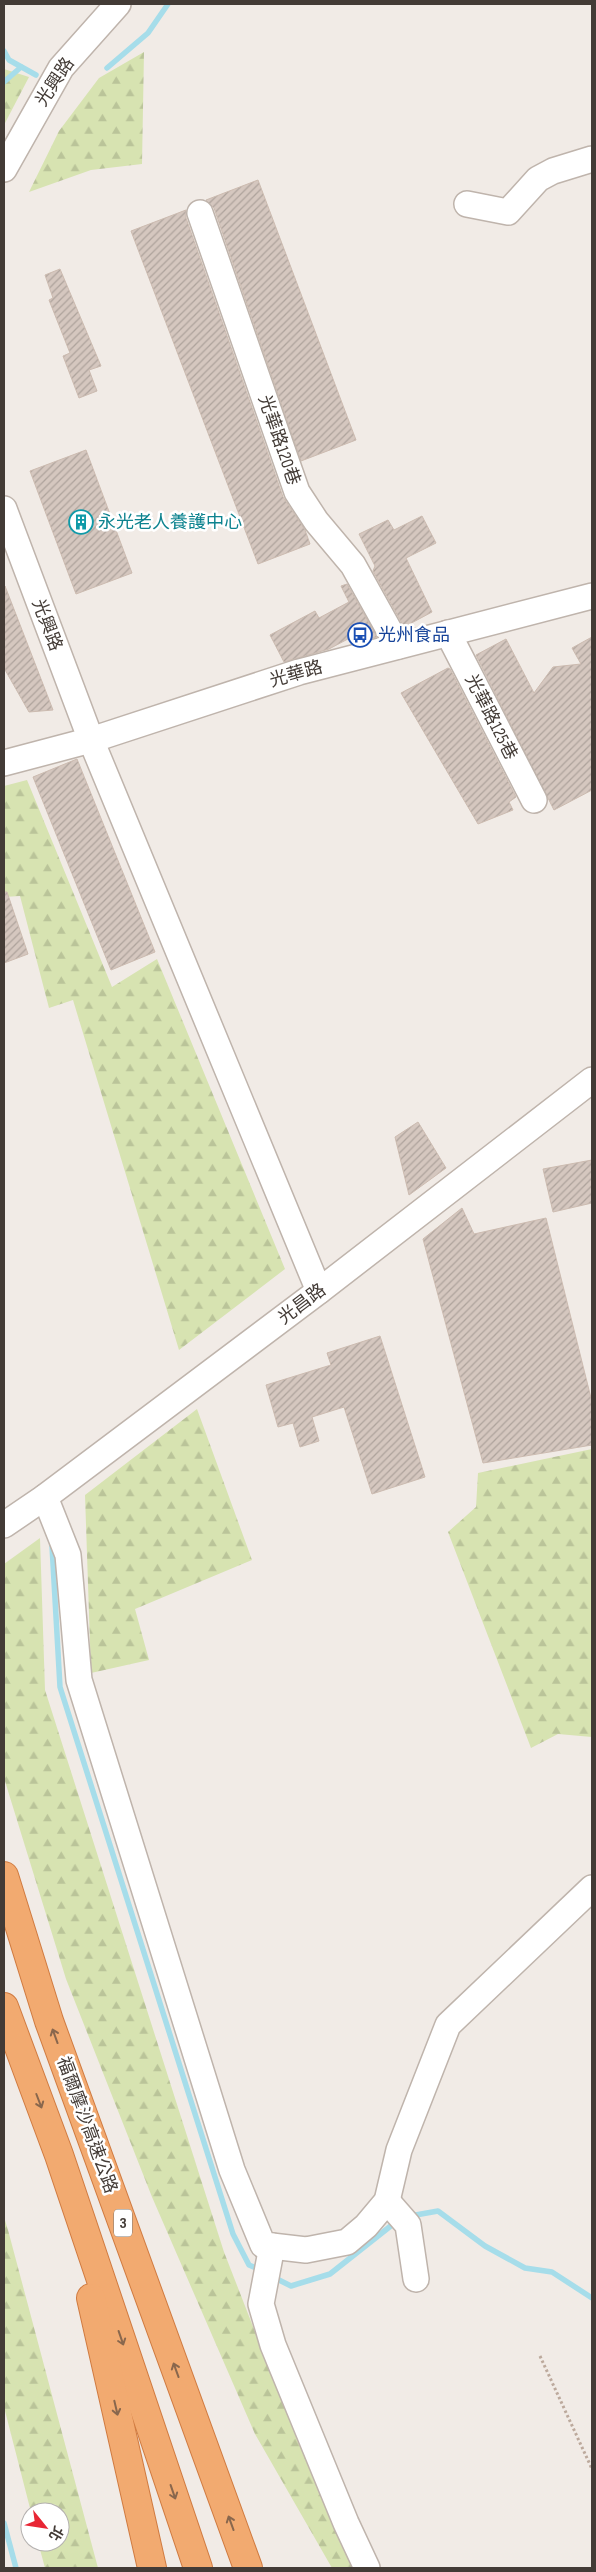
<svg xmlns="http://www.w3.org/2000/svg" width="596" height="2572" font-family="'Sofia Sans Condensed','Noto Sans TC',sans-serif">
  <defs>
    <pattern id="forest-firs" width="22" height="20" patternUnits="userSpaceOnUse" patternTransform="scale(1.25)"><rect width="22" height="20" fill="#d7e3b1"/><path d="M5 1l3.5 6h-7zM16 11l3.5 6h-7z" fill="#bac499"/></pattern>
    <pattern id="building-hatch" width="6" height="6" patternUnits="userSpaceOnUse" patternTransform="scale(1.25)"><rect width="6" height="6" fill="#d5c7bf"/><path d="M-1 1l2-2M0 6l6-6M5 7l2-2" fill="none" stroke="#aea39c"/></pattern>
  </defs>
  <rect width="100%" height="100%" fill="#f1ebe6"/>
  <!-- forest -->
  <g fill="url(#forest-firs)">
    <polygon points="144,52 142,164 91,170 29,192 59,131 99,78"/>
    <polygon points="4,69 29,77 4,125"/>
    <polygon points="27,780 112,987 157,959 285,1269 179,1350 73,1000 49,1008 20,896 4,897 4,786"/>
    <polygon points="197,1409 252,1560 135,1609 149,1660 91,1673 85,1495"/>
    <polygon points="592,1449 592,1737 558,1734 531,1748 448,1532 476,1507 478,1473"/>
    <polygon points="40,1538 45,1690 224,2252 261,2347 359,2568 332,2568 255,2434 152,2197 66,1979 4,1778 4,1564"/>
    <polygon points="4,2217 8,2230 98,2568 45,2568 38,2542 60,2542 60,2512 31,2512 4,2407"/>
  </g>
  <g fill="none" stroke-linecap="round" stroke-linejoin="round">
    <!-- stream -->
    <g stroke="#a6ddea" stroke-width="5.5">
      <polyline points="4,51 9,60 36,75"/>
      <polyline points="107,68 148,33 168,4"/>
      <polyline points="4,82 21,67"/>
      <polyline points="52,1546 60,1687 233,2234 249,2265 261,2270"/>
      <polyline points="410,2216 438,2211 485,2246 525,2268 552,2272 592,2298"/>
      <polyline points="273,2277 291,2286 330,2274 397,2221"/>
      <polyline points="4,2523 16,2568"/>
    </g>
  </g>
  <!-- building -->
  <g fill="url(#building-hatch)" stroke="#ccbbb0">
    <polygon points="258,180 356,440 301,461 214,208 206,200"/>
    <polygon points="186,210 186,218 283,497 305,530 310,544 258,564 131,231"/>
    <polygon points="60,269 101,366 89,370 97,391 79,398 63,356 70,353 49,300 53,298 45,275"/>
    <polygon points="86,450 132,573 76,594 30,471"/>
    <polygon points="422,516 436,543 406,558 432,612 404,627 373,571 375,566 359,534 388,520 394,530"/>
    <polygon points="347,584 377,637 367,639 363,631 329,649 284,662 270,635 315,611 319,618 349,602 341,586"/>
    <polygon points="5,586 53,710 29,712 4,668"/>
    <polygon points="592,637 592,790 554,810 476,655 506,639 534,693 553,667 581,664 572,648"/>
    <polygon points="448,668 450,669 516,797 509,802 513,810 478,824 401,693"/>
    <polygon points="77,759 155,952 111,970 33,777"/>
    <polygon points="4,892 7,892 28,954 4,963"/>
    <polygon points="418,1122 446,1168 409,1195 395,1137"/>
    <polygon points="592,1160 592,1203 553,1212 543,1169"/>
    <polygon points="462,1208 474,1234 546,1218 592,1402 592,1445 483,1463 423,1239"/>
    <polygon points="380,1336 425,1477 372,1494 344,1407 312,1417 319,1441 300,1447 293,1423 278,1427 266,1385 331,1365 327,1353"/>
  </g>
  <g fill="none" stroke-linecap="round" stroke-linejoin="round">
    <!-- minor casing -->
    <g stroke="#bfb4ac" stroke-width="28">
      <g id="minor">
        <polyline points="4,169 61,68 118,4"/>
        <polyline points="467,204 508,212 538,179 553,171 592,159"/>
        <polyline points="200,213 297,492 316,521 353,565 398,646"/>
        <polyline points="4,509 91,740 319,1291"/>
        <polyline points="448,633 534,800"/>
        <polyline points="4,763 91,740 299,672 592,596"/>
        <polyline points="45,1497 68,1555 79,1680 232,2170 263,2245 306,2250 347,2242 366,2226 387,2201 399,2150 448,2025 592,1888"/>
        <polyline points="4,1525 45,1497 319,1291 592,1080"/>
        <polyline points="387,2201 408,2225 416,2279"/>
        <polyline points="272,2246 261,2304 273,2345 346,2523 367,2568"/>
      </g>
    </g>
    <!-- highway casing -->
    <g stroke="#d07b41" stroke-width="30">
      <g id="highway">
        <polyline points="4,1876 49,2021 248,2568"/>
        <polyline points="4,2007 59,2155 198,2568"/>
        <polyline points="91,2298 152,2568"/>
      </g>
    </g>
    <!-- path -->
    <polyline stroke="#bca99c" stroke-width="3" stroke-dasharray="2.5 2.5" stroke-linecap="butt" points="540,2356 592,2469"/>
    <!-- minor -->
    <use href="#minor" stroke="#fff" stroke-width="25"/>
    <!-- highway -->
    <use href="#highway" stroke="#f2aa70" stroke-width="28"/>
  </g>
  <!-- one-way arrows -->
  <defs><path id="oneway-shaft" d="M-6 0H5M1.5-3L5.5 0L1.5 3" fill="none" stroke-width="1.6" stroke-linecap="round" stroke-linejoin="round" transform="scale(1.25)"/></defs>
  <g stroke="#89674d">
    <use href="#oneway-shaft" transform="translate(55 2036) rotate(-110)"/>
    <use href="#oneway-shaft" transform="translate(39 2101) rotate(69)"/>
    <use href="#oneway-shaft" transform="translate(121 2338) rotate(71)"/>
    <use href="#oneway-shaft" transform="translate(176 2370) rotate(-110)"/>
    <use href="#oneway-shaft" transform="translate(116 2408) rotate(77)"/>
    <use href="#oneway-shaft" transform="translate(173 2492) rotate(71)"/>
    <use href="#oneway-shaft" transform="translate(231 2523) rotate(-110)"/>
  </g>
  <!-- icons -->
  <defs>
    <g id="building-ring" transform="scale(1.25)"><circle r="9.5" fill="#fff" stroke="#0f9aa8" stroke-width="1.5"/><path d="M-4-6H4V6H1V3H-1V6H-4ZM-2.5-4.3h1.7v1.8h-1.7ZM.8-4.3h1.7v1.8H.8ZM-2.5-1h1.7V.8h-1.7ZM.8-1h1.7V.8H.8Z" fill="#0f9aa8"/></g>
    <g id="bus-ring" transform="scale(1.25)"><circle r="9.5" fill="#fff" stroke="#1a4fb4" stroke-width="1.5"/><path d="M-5-6H5V4H4V6H2V4H-2V6H-4V4H-5ZM-3.5-4V0h7V-4ZM-3.5 1.2v1.5H-2V1.2ZM2 1.2v1.5H3.5V1.2Z" fill="#1a4fb4"/></g>
  </defs>
  <g fill-rule="evenodd">
    <use href="#building-ring" x="81" y="522"/>
    <use href="#bus-ring" x="360" y="635"/>
  </g>
  <g text-anchor="middle" dominant-baseline="central" stroke-width="5" stroke-linejoin="round" paint-order="stroke">
    <!-- shield labels -->
    <rect fill="#fff" stroke="#7b7672" stroke-width="1" x="114" y="2209.5" width="18" height="27" rx="4"/>
    <g font-size="16" font-weight="bold" fill="#433b36">
      <text x="123" y="2223">3</text>
    </g>
    <!-- street labels -->
    <g font-size="18" fill="#433b36" stroke="#fff">
      <text transform="translate(55 82) rotate(-56)">光興路</text>
      <text transform="translate(279 440) rotate(71)">光華路120巷</text>
      <text transform="translate(47 625) rotate(69)">光興路</text>
      <text transform="translate(296 674) rotate(-16)">光華路</text>
      <text transform="translate(491 717) rotate(63)">光華路125巷</text>
      <text transform="translate(302 1304) rotate(-37)">光昌路</text>
      <text transform="translate(87 2125) rotate(70)">福爾摩沙高速公路</text>
    </g>
    <!-- culture labels -->
    <g font-size="18" fill="#0d838f" stroke="#fff" text-anchor="start">
      <text x="98" y="522">永光老人養護中心</text>
    </g>
    <!-- transit labels -->
    <g font-size="18" fill="#164399" stroke="#fff" text-anchor="start">
      <text x="378" y="635">光州食品</text>
    </g>
  </g>
  <!-- border -->
  <rect width="596" height="2572" fill="none" stroke="#433b36" stroke-width="10"/>
  <!-- north arrow -->
  <g transform="translate(45 2527) rotate(120)"><circle r="24" fill="#ffffff" stroke="#b4b1af"/>
  <path d="M0-4L9 19L0 12L-9 19Z" fill="#e82634"/>
  <text y="-8" font-size="14" font-weight="bold" text-anchor="middle" fill="#433b36">北</text>
  </g>
</svg>
